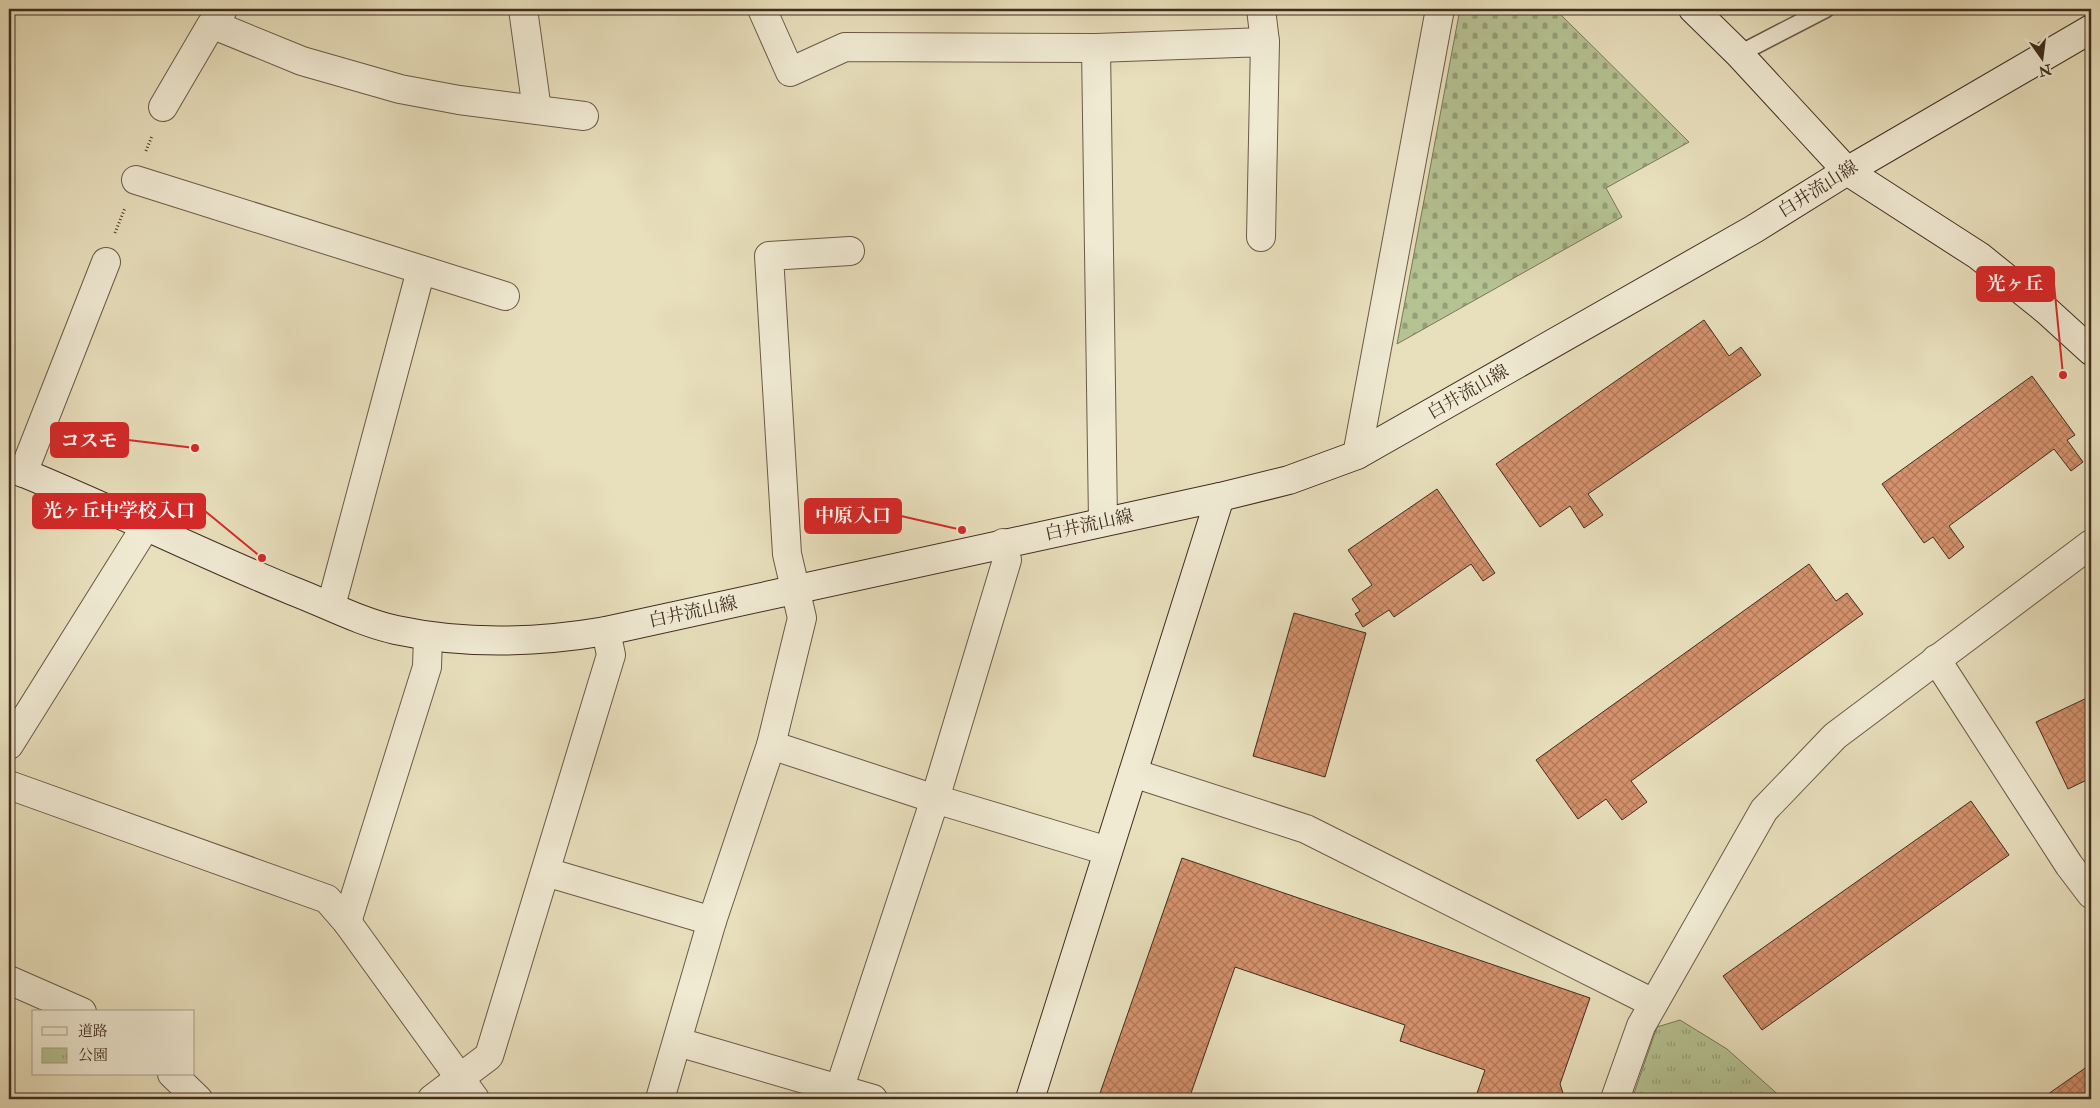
<svg xmlns="http://www.w3.org/2000/svg" width="2100" height="1108" font-family="'IM FELL Double Pica','Noto Serif JP',serif">
  <defs>
    <pattern id="cemetery-stones" width="16" height="16" patternUnits="userSpaceOnUse" patternTransform="scale(1.25)"><rect width="16" height="16" fill="#b5c292"/><path d="M2 7V4a2 2 0 0 1 4 0v3zM10 15v-3a2 2 0 0 1 4 0v3z" fill="#959e77"/></pattern>
    <pattern id="park-tufts" width="24" height="20" patternUnits="userSpaceOnUse" patternTransform="scale(1.25)"><rect width="24" height="20" fill="#b5c292"/><path d="M3 7l-1-3M5 7V3M7 7l1-3M15 17l-1-3M17 17v-4M19 17l1-3" fill="none" stroke="#959e77"/></pattern>
    <pattern id="building-cross-hatch" width="8" height="8" patternUnits="userSpaceOnUse" patternTransform="scale(1.25)"><rect width="8" height="8" fill="#d4916c"/><path d="M0 0l8 8M0 8l8-8" fill="none" stroke="#ae7758"/></pattern>
  </defs>
  <rect width="100%" height="100%" fill="#e8dfbc"/>
  <filter id="stains"><feTurbulence type="fractalNoise" baseFrequency=".004" numOctaves="4"/><feColorMatrix values="0 0 0 0 .2 0 0 0 0 .09 0 0 0 0 .02 0 0 0 .5 -.17"/></filter>
  <radialGradient id="worn" r=".72"><stop offset=".6" stop-color="#630" stop-opacity="0"/><stop offset="1" stop-color="#630" stop-opacity=".3"/></radialGradient>
  <!-- cemetery -->
  <polygon fill="url(#cemetery-stones)" stroke="#7b7859" points="1460,9 1555,9 1689,142 1606,188 1622,217 1397,344"/>
  <!-- park -->
  <polygon fill="url(#park-tufts)" stroke="#7b7859" points="1680,1020 1727,1049 1783,1099 1632,1099 1657,1027"/>
  <!-- building -->
  <g fill="url(#building-cross-hatch)" stroke="#412d20">
    <polygon points="1704,320 1729,356 1741,347 1761,375 1588,494 1603,515 1584,528 1570,506 1540,527 1496,464"/>
    <polygon points="2032,376 2075,435 2067,440 2083,462 2071,471 2054,449 1949,526 1964,547 1949,559 1933,537 1924,543 1882,484"/>
    <polygon points="1437,489 1495,573 1483,581 1471,564 1394,617 1389,610 1363,627 1355,614 1360,611 1352,599 1372,585 1348,550"/>
    <polygon points="1809,564 1836,601 1847,593 1863,614 1631,781 1647,802 1622,820 1606,799 1578,819 1536,760"/>
    <polygon points="1294,613 1366,633 1325,777 1253,756"/>
    <polygon points="2091,696 2091,778 2068,789 2036,722"/>
    <polygon points="1971,801 2009,855 1762,1030 1723,976"/>
    <polygon points="1182,858 1590,998 1560,1084 1565,1099 1475,1099 1485,1070 1400,1041 1405,1025 1235,967 1189,1099 1098,1099"/>
    <polygon points="2091,1064 2091,1099 2041,1099"/>
  </g>
  <g fill="none" stroke-linecap="round" stroke-linejoin="round">
    <!-- lane casing -->
    <g stroke="#6b5a47" stroke-width="19">
      <polyline id="lane" points="1739,54 1826,9"/>
    </g>
    <!-- street casing -->
    <g stroke="#6b5a47" stroke-width="30">
      <g id="street">
        <polyline points="523,9 537,110"/>
        <polyline points="762,9 790,72 845,47 1096,48 1265,42 1261,237"/>
        <polyline points="1261,9 1265,42"/>
        <polyline points="214,25 302,61 400,89 459,100 584,116"/>
        <polyline points="1096,48 1103,521"/>
        <polyline points="163,107 211,25 214,25 222,11"/>
        <polyline points="136,180 505,296"/>
        <polyline points="1357,455 1440,9"/>
        <polyline points="23,473 106,262"/>
        <polyline points="331,606 421,270"/>
        <polyline points="1936,659 2069,865 2091,894"/>
        <polyline points="9,745 146,526"/>
        <polyline points="771,745 935,799 1108,851"/>
        <polyline points="1133,773 1306,829 1653,1003"/>
        <polyline points="9,785 327,899 347,922 475,1099"/>
        <polyline points="546,872 712,921"/>
        <polyline points="347,922 427,667 428,636"/>
        <polyline points="9,980 82,1012"/>
        <polyline points="678,1042 873,1099"/>
        <polyline points="172,1074 198,1099"/>
        <polyline points="432,1099 489,1056 611,655 606,631"/>
        <polyline points="660,1099 712,921 771,745 802,618 787,554 769,256 850,251"/>
        <polyline points="836,1099 935,799 1007,560 1003,543"/>
        <polyline points="1615,1099 1641,1026 1764,810 1835,736 2091,544"/>
      </g>
    </g>
    <!-- secondary casing -->
    <g stroke="#412d20" stroke-width="30">
      <g id="secondary">
        <polyline points="1693,9 1739,54 1847,171 1979,256 2046,310 2091,351"/>
        <path d="M9,467c96,38 188,85 284,124 34,13 67,31 103,39 70,15 140,13 210,1l614,-134 69,-17 68,-25 397,-226 93,-58 244,-142"/>
        <polyline points="1030,1099 1220,497"/>
      </g>
    </g>
    <!-- path -->
    <g stroke="#412d20" stroke-width="3" stroke-dasharray="1 2.5" stroke-linecap="butt">
      <polyline points="146,151 152,136"/>
      <polyline points="115,233 125,208"/>
    </g>
    <!-- lane -->
    <use href="#lane" stroke="#f0ead3" stroke-width="16"/>
    <!-- street -->
    <use href="#street" stroke="#f0ead3" stroke-width="28"/>
    <!-- secondary -->
    <use href="#secondary" stroke="#f0ead3" stroke-width="28"/>
  </g>
  <g text-anchor="middle" dominant-baseline="central" stroke-width="4" stroke-linejoin="round" paint-order="stroke">
    <!-- street labels -->
    <g font-size="18" fill="#412d20" stroke="#f0ead3">
      <text transform="translate(1818 189) rotate(-32)">白井流山線</text>
      <text transform="translate(1468 392) rotate(-30)">白井流山線</text>
      <text transform="translate(1089 525) rotate(-12)">白井流山線</text>
      <text transform="translate(693 612) rotate(-12)">白井流山線</text>
    </g>
  </g>
  <!-- callouts -->
  <path fill="none" stroke="#d62828" stroke-width="2" d="M2063 375L2054 284M195 448L128 440M262 558L205 511M962 530L901 516"/>
  <g fill="#d62828" stroke="#f0ead3" stroke-width="2">
    <circle cx="2063" cy="375" r="5"/>
    <circle cx="195" cy="448" r="5"/>
    <circle cx="262" cy="558" r="5"/>
    <circle cx="962" cy="530" r="5"/>
  </g>
  <g fill="#d62828" stroke="#d62828" stroke-width="2">
    <rect x="1977" y="267" width="77" height="34" rx="5"/>
    <rect x="51" y="423" width="77" height="34" rx="5"/>
    <rect x="33" y="494" width="172" height="34" rx="5"/>
    <rect x="805" y="499" width="96" height="34" rx="5"/>
  </g>
  <g font-size="19" text-anchor="middle" font-weight="bold" fill="#fff">
    <text x="2015" y="290">光ヶ丘</text>
    <text x="89" y="447">コスモ</text>
    <text x="119" y="517">光ヶ丘中学校入口</text>
    <text x="853" y="522">中原入口</text>
  </g>
  <!-- margin -->
  <rect width="2100" height="1108" fill="none" stroke="#e8dfbc" stroke-width="30"/>
  <rect x="10" y="10" width="2080" height="1088" fill="none" stroke="#412d20" stroke-width="2.5"/>
  <rect x="15" y="15" width="2070" height="1078" fill="none" stroke="#412d20"/>
  <!-- legend -->
  <rect x="32" y="1010" width="162" height="65" fill="#f0ead3" stroke="#aa9e8b"/>
  <rect x="42" y="1027" width="25" height="8" fill="#f0ead3" stroke="#aa9e8b"/>
  <text x="78" y="1036" font-size="15" fill="#412d20">道路</text>
  <rect x="42" y="1048" width="25" height="15" fill="url(#park-tufts)" stroke="#aa9e8b"/>
  <text x="78" y="1060" font-size="15" fill="#412d20">公園</text>
  <!-- north arrow -->
  <g transform="translate(2042 58) rotate(166)" stroke="#f0ead3" stroke-width="4" paint-order="stroke">
  <path d="M0-4L9 19L0 12L-9 19Z" fill="#412d20"/>
  <text y="-8" font-size="14" font-weight="bold" text-anchor="middle" fill="#412d20">N</text>
  </g>
  <rect width="100%" height="100%" filter="url(#stains)"/>
  <rect width="100%" height="100%" fill="url(#worn)"/>
</svg>
